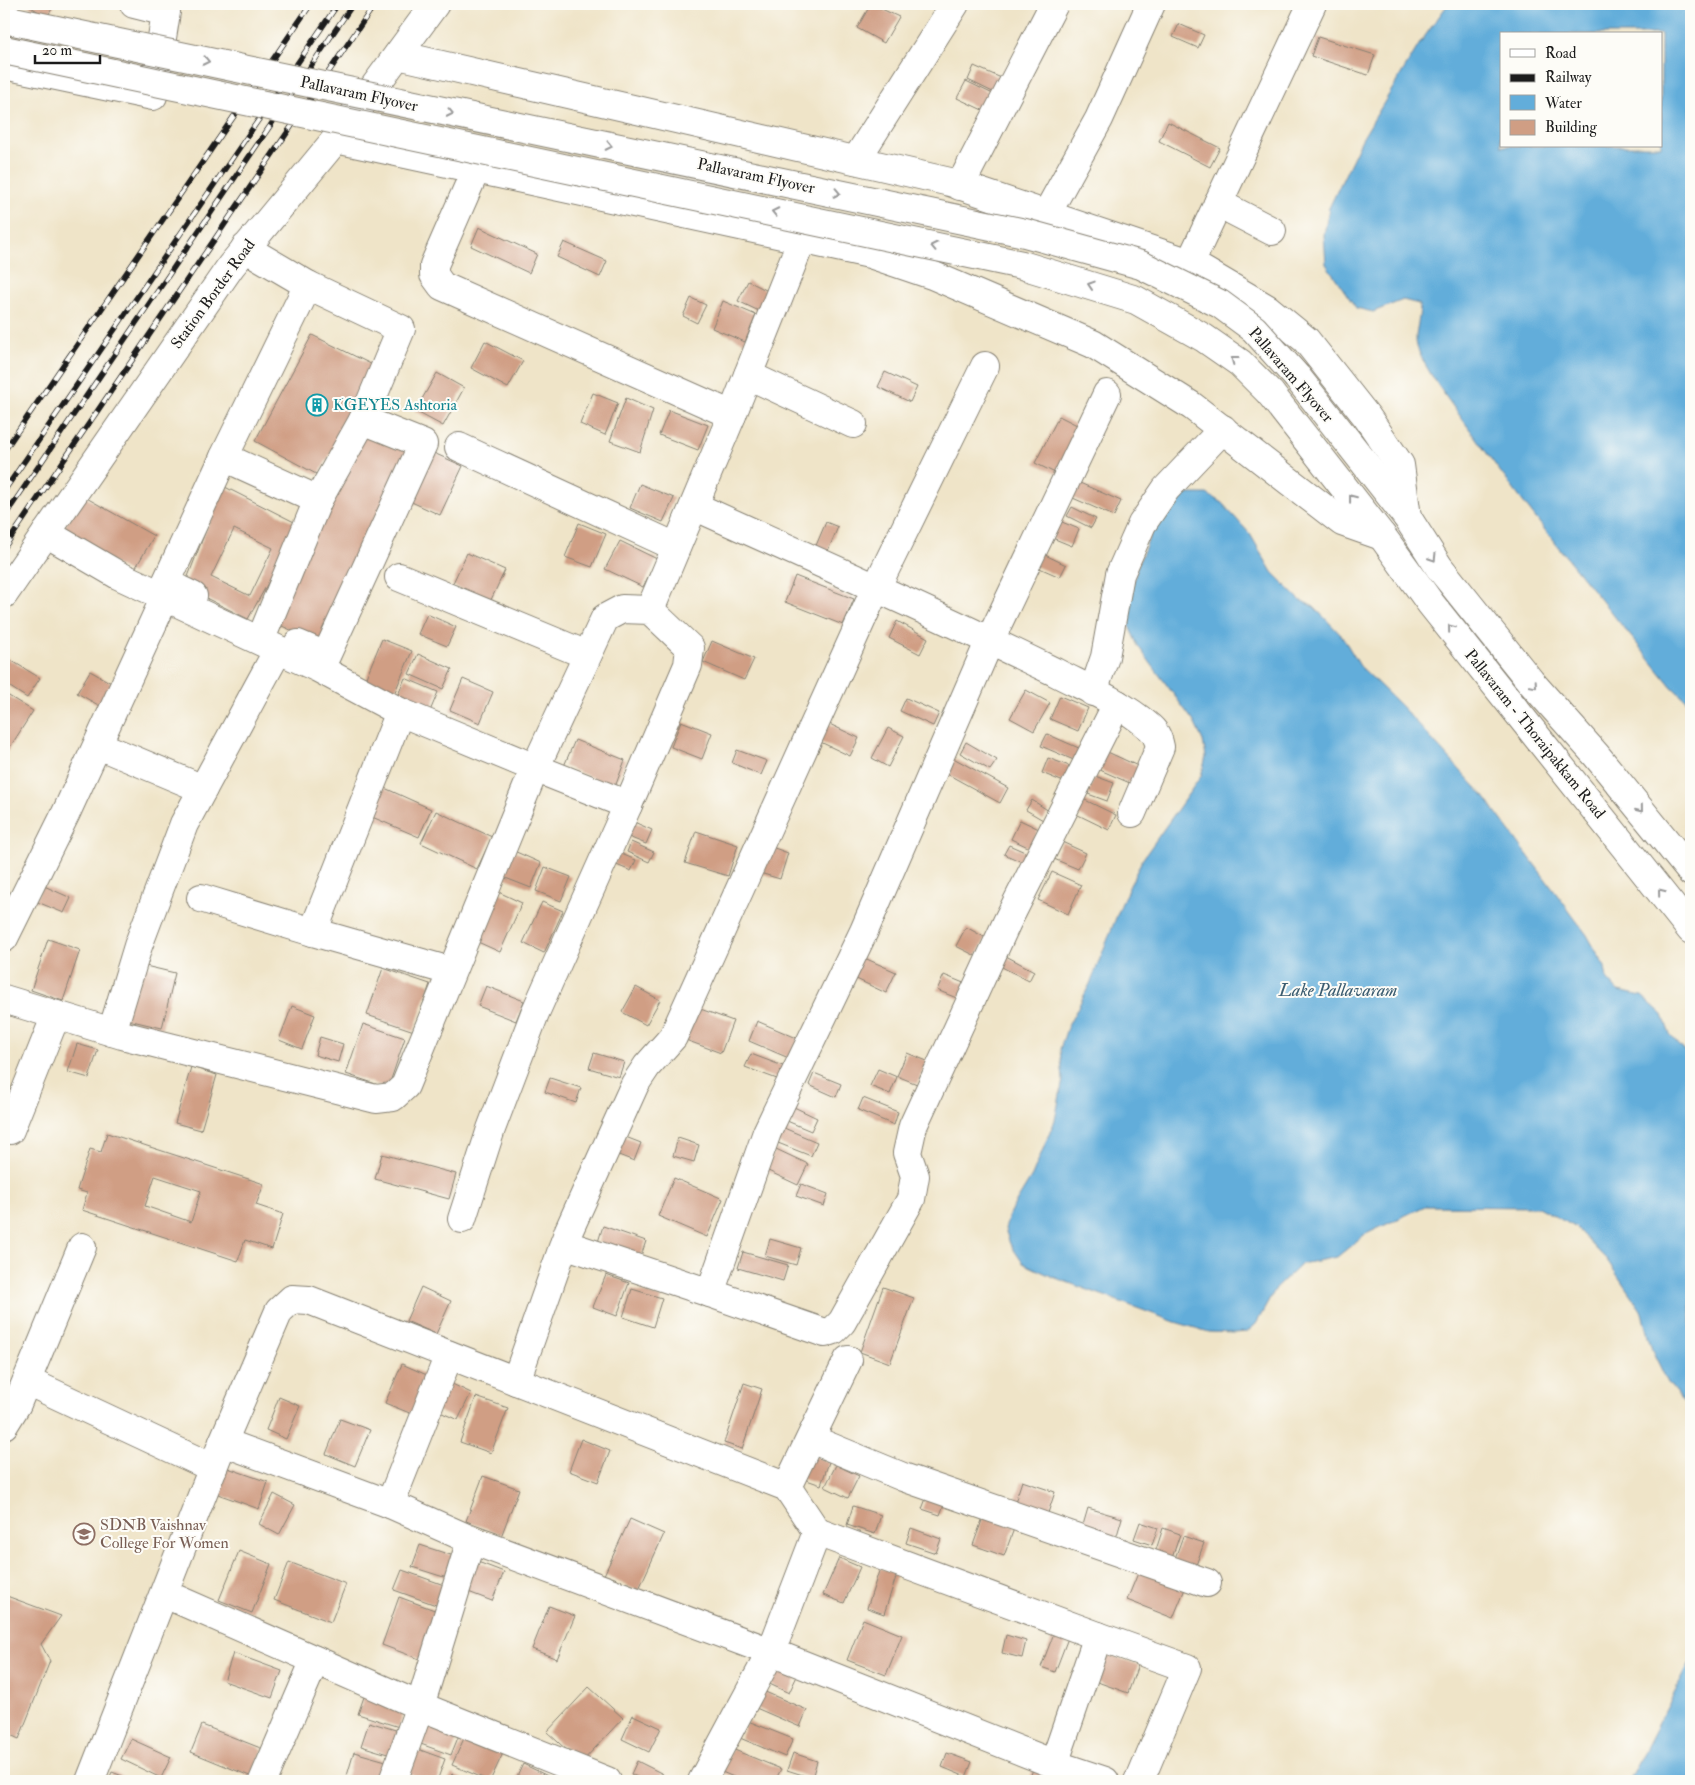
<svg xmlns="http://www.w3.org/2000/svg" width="1695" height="1785" font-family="'IM FELL Double Pica',serif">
  <rect width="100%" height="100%" fill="#fdfcf7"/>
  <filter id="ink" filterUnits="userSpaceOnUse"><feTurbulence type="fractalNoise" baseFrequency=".02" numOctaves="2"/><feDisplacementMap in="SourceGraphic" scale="10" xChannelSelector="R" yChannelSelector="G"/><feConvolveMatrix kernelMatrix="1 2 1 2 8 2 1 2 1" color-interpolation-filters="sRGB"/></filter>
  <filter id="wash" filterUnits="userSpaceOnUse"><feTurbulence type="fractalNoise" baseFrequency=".0096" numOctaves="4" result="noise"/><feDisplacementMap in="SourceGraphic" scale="20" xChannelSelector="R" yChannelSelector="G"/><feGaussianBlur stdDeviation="1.12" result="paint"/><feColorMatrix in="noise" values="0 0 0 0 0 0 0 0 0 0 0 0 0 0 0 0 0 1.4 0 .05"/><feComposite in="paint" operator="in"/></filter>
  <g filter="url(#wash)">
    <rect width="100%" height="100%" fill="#efe4c8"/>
    <!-- water -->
    <g fill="#62adda" stroke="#3f647b" fill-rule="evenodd">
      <path d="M1448,4h243v701l-19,-18c-67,-83 -137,-165 -199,-253 -18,-26 -41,-53 -54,-82 -8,-17 3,-31 0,-48l-16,-4 -30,12 -17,-4 -30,-44 -2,-29 5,-27 33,-69 58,-96zM1501,34h160v112h-160z"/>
      <polygon points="1187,494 1207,494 1222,503 1250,534 1272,572 1300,600 1314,607 1342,636 1360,666 1401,706 1483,795 1587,935 1605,967 1607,979 1618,991 1642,996 1663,1015 1670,1035 1691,1058 1691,1416 1690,1410 1668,1383 1652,1350 1641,1310 1607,1260 1575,1227 1538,1207 1425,1206 1364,1235 1337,1257 1301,1264 1276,1288 1256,1324 1247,1332 1235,1333 1209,1332 1175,1322 1053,1277 1023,1263 1010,1244 1005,1229 1010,1212 1032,1176 1055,1120 1063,1080 1060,1049 1067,1028 1090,984 1123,900 1142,860 1201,776 1206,757 1203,741 1194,722 1138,646 1129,626 1129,602 1137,567 1154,526 1173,503"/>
      <polygon points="1691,1661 1691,1781 1629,1781"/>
    </g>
    <g id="blocks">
      <!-- building -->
      <g fill="#d09e84" fill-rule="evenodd">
        <polygon points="26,4 55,4 47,17"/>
        <polygon points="871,4 899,17 884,43 857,28"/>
        <polygon points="1179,24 1204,35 1198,48 1173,37"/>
        <polygon points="1318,37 1375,55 1368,75 1311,56"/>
        <polygon points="974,66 1008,81 1001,96 968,80"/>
        <polygon points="966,81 999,97 991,114 957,98"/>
        <polygon points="1168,122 1220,148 1210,167 1159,141"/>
        <polygon points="479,227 537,254 529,273 471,246"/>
        <polygon points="564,242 607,261 600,277 557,257"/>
        <polygon points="748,281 768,291 759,311 738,301"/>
        <polygon points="691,298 706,305 697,323 683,316"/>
        <polygon points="723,301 756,315 745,342 712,328"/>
        <polygon points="312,335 381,369 318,475 255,441"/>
        <polygon points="485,341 523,361 508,388 471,368"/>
        <polygon points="885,372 917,387 910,402 878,387"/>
        <polygon points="437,373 464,388 443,426 415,411"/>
        <polygon points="593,393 618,403 605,435 580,424"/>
        <polygon points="626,398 653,410 640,452 610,441"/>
        <polygon points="669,410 708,425 698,450 659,435"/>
        <polygon points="1059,416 1081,427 1057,474 1035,463"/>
        <polygon points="365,428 415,451 324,645 273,622"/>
        <polygon points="427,450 463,466 440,515 405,499"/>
        <polygon points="1073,480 1121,501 1114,516 1066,495"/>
        <polygon points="640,484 674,498 663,522 630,508"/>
        <path d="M223,486l77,39 -52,94 -64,-32zM234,529l39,19 -23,48 -39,-19z"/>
        <polygon points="83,496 154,536 132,574 61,533"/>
        <polygon points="1072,507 1096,519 1091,528 1067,516"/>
        <polygon points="1057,520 1079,529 1072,546 1050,537"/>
        <polygon points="826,522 838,527 824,560 812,555"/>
        <polygon points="579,523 606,534 592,567 565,557"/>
        <polygon points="620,541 657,559 643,587 605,569"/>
        <polygon points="467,553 505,570 490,602 452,585"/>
        <polygon points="1041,553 1066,565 1060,577 1035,566"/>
        <polygon points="795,576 854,599 843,625 785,602"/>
        <polygon points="427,614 456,627 447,646 418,634"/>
        <polygon points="897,621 928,638 920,654 889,638"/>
        <polygon points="382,639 412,651 392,699 362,687"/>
        <polygon points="712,641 754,659 744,680 703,662"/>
        <polygon points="418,654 452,669 443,689 409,674"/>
        <polygon points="4,656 40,678 27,698 4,683"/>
        <polygon points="90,671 113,684 100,706 77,693"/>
        <polygon points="405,678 438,692 428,716 395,702"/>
        <polygon points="463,679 493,692 480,723 450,710"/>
        <polygon points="1026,690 1050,703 1034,731 1010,718"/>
        <polygon points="4,693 33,711 7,752 4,750"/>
        <polygon points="1060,696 1088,708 1078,731 1050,719"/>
        <polygon points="906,698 939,713 933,726 900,711"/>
        <polygon points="821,720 859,738 850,756 812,738"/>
        <polygon points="681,721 712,733 702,759 671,747"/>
        <polygon points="888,728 904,736 888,767 872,758"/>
        <polygon points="1047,734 1081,749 1076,761 1041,746"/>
        <polygon points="575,740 625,760 615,787 564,766"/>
        <polygon points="966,742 997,760 990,770 960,753"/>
        <polygon points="1099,748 1140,767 1132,784 1091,766"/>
        <polygon points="737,750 767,761 761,775 732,763"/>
        <polygon points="946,754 1008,788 1000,803 938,769"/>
        <polygon points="1048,758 1072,767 1066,783 1042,773"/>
        <polygon points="1095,776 1114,783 1107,801 1088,794"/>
        <polygon points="378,785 431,809 419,837 365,814"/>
        <polygon points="1083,799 1116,815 1109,830 1076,814"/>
        <polygon points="1032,800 1049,811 1043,820 1026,810"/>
        <polygon points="436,811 492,837 477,869 421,843"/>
        <polygon points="1020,820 1039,829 1030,848 1011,839"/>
        <polygon points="632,821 652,830 646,844 626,836"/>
        <polygon points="696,831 738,845 728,876 685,863"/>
        <polygon points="631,842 654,852 649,862 627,852"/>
        <polygon points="1062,842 1086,853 1078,869 1054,859"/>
        <polygon points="1009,845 1027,853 1022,862 1004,854"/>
        <polygon points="769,846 788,853 780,879 760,873"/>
        <polygon points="514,851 541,863 531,888 503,877"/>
        <polygon points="619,853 636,860 631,871 614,864"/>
        <polygon points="545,867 571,877 561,901 536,891"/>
        <polygon points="1052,872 1081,885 1068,914 1038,900"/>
        <polygon points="42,885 71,898 64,913 35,901"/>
        <polygon points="492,889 522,903 500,952 469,938"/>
        <polygon points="542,902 563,911 544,953 523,943"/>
        <polygon points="966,927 986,938 976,956 956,946"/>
        <polygon points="48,939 80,950 63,1001 31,990"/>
        <polygon points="860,956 896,972 886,993 850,976"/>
        <polygon points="1006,956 1034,971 1029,981 1000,966"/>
        <polygon points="137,964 175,973 162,1028 124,1019"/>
        <polygon points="383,968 430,984 414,1031 367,1015"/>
        <polygon points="944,975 966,984 959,999 937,990"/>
        <polygon points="486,986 524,1001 516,1021 478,1006"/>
        <polygon points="636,987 660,1000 646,1025 622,1012"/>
        <polygon points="292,1006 315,1015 302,1049 279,1040"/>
        <polygon points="695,1007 733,1021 721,1053 683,1039"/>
        <polygon points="757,1021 799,1039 791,1059 749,1041"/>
        <polygon points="363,1024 405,1038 388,1088 346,1074"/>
        <polygon points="320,1037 343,1044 338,1062 315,1055"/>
        <polygon points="77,1044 98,1050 89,1078 68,1072"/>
        <polygon points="594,1053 624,1062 619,1077 589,1068"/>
        <polygon points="907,1053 927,1061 917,1084 897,1076"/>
        <polygon points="751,1054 783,1066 777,1079 745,1067"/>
        <polygon points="191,1067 217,1075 201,1130 175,1123"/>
        <polygon points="878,1069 897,1077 890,1094 870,1086"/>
        <polygon points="814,1073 841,1084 836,1097 809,1085"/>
        <polygon points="550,1078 581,1088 576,1103 545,1092"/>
        <polygon points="863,1098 898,1112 894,1125 858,1110"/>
        <polygon points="794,1107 817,1118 811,1131 787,1121"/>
        <polygon points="784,1128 817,1142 811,1156 778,1143"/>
        <path d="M107,1133l157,51 -8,21 27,9 -11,35 -27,-9 -7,21 -156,-51 5,-17 -10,-3 13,-41 11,3zM155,1176l46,15 -10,31 -46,-16z"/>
        <polygon points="623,1136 641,1143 634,1161 616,1154"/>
        <polygon points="678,1138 699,1145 694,1162 673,1156"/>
        <polygon points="776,1149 808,1164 798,1185 766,1170"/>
        <polygon points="382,1154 456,1174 449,1199 375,1179"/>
        <polygon points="674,1178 723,1199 707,1237 658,1216"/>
        <polygon points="801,1184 828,1194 824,1206 796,1196"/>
        <polygon points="603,1226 646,1241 641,1256 598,1242"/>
        <polygon points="770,1239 801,1248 796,1265 765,1256"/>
        <polygon points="743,1252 788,1265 783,1281 738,1268"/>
        <polygon points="606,1275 629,1283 617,1316 593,1307"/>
        <polygon points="421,1287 451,1301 436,1334 406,1321"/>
        <polygon points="883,1287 914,1298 890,1363 860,1352"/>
        <polygon points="632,1289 662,1298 653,1327 623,1317"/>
        <polygon points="402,1364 429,1376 412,1414 385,1403"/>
        <polygon points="446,1381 471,1393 458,1420 433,1409"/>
        <polygon points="744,1383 762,1389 742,1449 724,1443"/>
        <polygon points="279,1397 300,1406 286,1439 266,1430"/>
        <polygon points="476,1397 508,1408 491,1453 460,1442"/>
        <polygon points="340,1419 370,1430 355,1466 326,1454"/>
        <polygon points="581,1439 610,1451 598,1482 569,1471"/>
        <polygon points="809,1454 829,1462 821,1485 801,1478"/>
        <polygon points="836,1465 859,1476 848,1498 825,1487"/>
        <polygon points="225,1467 268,1482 259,1509 215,1493"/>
        <polygon points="483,1476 519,1489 502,1534 466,1521"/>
        <polygon points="1022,1481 1055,1492 1048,1513 1015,1502"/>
        <polygon points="274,1494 295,1505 279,1535 259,1524"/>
        <polygon points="927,1496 945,1502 940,1515 922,1509"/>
        <polygon points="853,1506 881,1515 875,1534 847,1525"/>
        <polygon points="1088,1508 1122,1518 1115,1542 1081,1532"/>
        <polygon points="984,1515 1015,1526 1004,1556 973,1545"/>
        <polygon points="630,1519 664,1534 638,1591 604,1575"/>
        <polygon points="1140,1522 1158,1528 1152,1545 1134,1539"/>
        <polygon points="911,1528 941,1539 936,1553 906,1543"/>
        <polygon points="1163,1528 1180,1534 1172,1558 1155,1553"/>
        <polygon points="1183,1536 1204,1543 1195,1568 1174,1561"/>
        <polygon points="420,1545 457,1557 450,1579 412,1567"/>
        <polygon points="239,1551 271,1564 252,1613 219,1600"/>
        <polygon points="839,1558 860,1567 844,1603 823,1595"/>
        <polygon points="470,1559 504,1572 492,1601 458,1588"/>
        <polygon points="289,1562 346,1584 331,1622 274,1600"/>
        <polygon points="1141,1566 1187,1584 1173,1618 1127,1600"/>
        <polygon points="880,1568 897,1574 884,1614 867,1608"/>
        <polygon points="402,1570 444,1585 436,1605 394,1590"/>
        <polygon points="4,1595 61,1616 41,1644 50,1661 19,1739 4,1732"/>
        <polygon points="399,1597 440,1612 422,1660 382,1645"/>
        <polygon points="549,1606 575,1616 557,1659 532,1649"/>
        <polygon points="863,1619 902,1635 886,1675 847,1660"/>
        <polygon points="1054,1633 1068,1638 1055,1672 1041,1667"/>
        <polygon points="1006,1635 1026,1641 1022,1658 1002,1653"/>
        <polygon points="1102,1652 1138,1665 1128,1693 1092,1680"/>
        <polygon points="233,1653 282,1671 272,1698 224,1681"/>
        <polygon points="772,1662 798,1674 789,1693 763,1681"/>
        <polygon points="589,1687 623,1718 581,1763 547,1732"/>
        <polygon points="763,1691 807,1710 800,1727 756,1708"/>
        <polygon points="365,1694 405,1708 399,1727 358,1714"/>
        <polygon points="633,1715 661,1728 649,1752 622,1739"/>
        <polygon points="748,1721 793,1739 785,1757 740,1738"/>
        <polygon points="369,1722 399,1731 391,1755 361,1746"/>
        <polygon points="425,1723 459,1735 451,1755 418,1743"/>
        <polygon points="202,1725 263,1749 252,1777 191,1752"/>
        <polygon points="466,1734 504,1751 490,1781 452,1765"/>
        <polygon points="131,1739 171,1757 161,1778 121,1759"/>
        <polygon points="412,1747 445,1759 437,1781 428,1781 403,1772"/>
        <polygon points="732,1749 781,1769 775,1781 743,1781 722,1772"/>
        <polygon points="354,1752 386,1761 380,1781 346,1779"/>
        <polygon points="793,1753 817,1761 812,1778 787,1770"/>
        <polygon points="947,1753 972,1762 966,1777 942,1767"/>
        <polygon points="637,1761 663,1774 660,1781 645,1781 631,1774"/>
        <polygon points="1035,1763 1066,1781 1029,1781"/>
        <polygon points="523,1764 558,1781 515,1781"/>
        <polygon points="112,1772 135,1781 108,1781"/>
        <polygon points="452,1774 467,1781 448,1781"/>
      </g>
    </g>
  </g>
  <g filter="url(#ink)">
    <use href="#blocks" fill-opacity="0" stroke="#868072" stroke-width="1"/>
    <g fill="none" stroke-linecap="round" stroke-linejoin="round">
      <!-- minor casing -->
      <g stroke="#868072" stroke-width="30">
        <g id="minor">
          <polyline points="398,55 950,182 1190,263 1268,309 1306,340 1367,417 1400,465 1407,517"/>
          <polyline points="4,65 153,96 166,12 134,4"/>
          <polyline points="336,139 870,254 932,275 1093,344 1192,406 1342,522 1382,536"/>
          <polyline points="856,160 955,4"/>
          <polyline points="476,169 434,265 434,275 442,286 732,415"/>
          <polyline points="960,186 1054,4"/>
          <polyline points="1218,203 1272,231"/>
          <polyline points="1046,215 1099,119 1151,4"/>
          <polyline points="245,248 308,285 401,329 363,420"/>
          <polyline points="1190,263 1312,4"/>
          <path d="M985,366l-109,222c60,27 119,55 179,84 31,16 65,30 92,53 8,6 11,12 13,22l-28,66"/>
          <polyline points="748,375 853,424"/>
          <polyline points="459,447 676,547"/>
          <polyline points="224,457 318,500"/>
          <polyline points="399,577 587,655"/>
          <polyline points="4,594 231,266 336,139 435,4"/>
          <polyline points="193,596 166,583 224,457 308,285"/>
          <polyline points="650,610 690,648 688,665 628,805 535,768 605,618 622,609 650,610 732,415 802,239"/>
          <polyline points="265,629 318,500 363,420 423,444 326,656 298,644"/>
          <polyline points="1093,692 1105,657 1120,574 1142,524 1166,489 1223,429"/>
          <polyline points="400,712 313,932 450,971"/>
          <polyline points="98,745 203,789"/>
          <polyline points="201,898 313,932"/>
          <polyline points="4,938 66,813 165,597"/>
          <polyline points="4,999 122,1035 376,1099 393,1097 405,1086 535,768 400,712 318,668 118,575 46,533"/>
          <polyline points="112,1032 138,946 184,824 278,650"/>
          <polyline points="10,1130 56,1015"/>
          <polyline points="462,1219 491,1129 535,1013 628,805"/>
          <polyline points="564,1244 710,1293 767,1132 864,931 990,640 1107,394"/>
          <polyline points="710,1293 825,1333 834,1330 842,1322 911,1199 915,1176 907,1153 913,1126 1007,922 1117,704"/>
          <polyline points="27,1381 213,1468"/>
          <polyline points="516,1381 569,1230 635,1084 647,1066 673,1037 876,588 694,506"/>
          <polyline points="4,1425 17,1404 82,1247"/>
          <polyline points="811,1439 903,1477 1207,1583"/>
          <polyline points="223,1442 390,1504 471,1540 771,1652 1054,1764 1105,1781"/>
          <polyline points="787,1487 848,1360"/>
          <polyline points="390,1504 449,1355"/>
          <polyline points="165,1594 420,1706 607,1781"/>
          <polyline points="1098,1636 1187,1668 1140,1780 1138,1781"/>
          <polyline points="90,1781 223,1442 279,1311 292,1299 309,1300 787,1487 817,1532"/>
          <polyline points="263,1781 315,1660"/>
          <polyline points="393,1781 420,1706 471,1540"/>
          <polyline points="702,1781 771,1652 817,1532 1098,1636 1054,1764"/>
        </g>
      </g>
      <!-- major casing -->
      <g stroke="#868072" stroke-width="30">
        <g id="major">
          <polyline points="1297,377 1407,517 1439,567 1531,682 1596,755 1691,872"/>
          <polyline points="1270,393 1382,536 1431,604 1691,930"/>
        </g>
      </g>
      <!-- minor -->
      <use href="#minor" stroke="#fff" stroke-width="28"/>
      <!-- major -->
      <use href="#major" stroke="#fff" stroke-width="28"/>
      <!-- rail casing -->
      <g stroke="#1c1c1c" stroke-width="5.5">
        <g id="rail">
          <polyline points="4,451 311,4"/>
          <polyline points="4,491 338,4"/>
          <polyline points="4,517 353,4"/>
          <polyline points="4,548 375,4"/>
        </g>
      </g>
      <!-- rail -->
      <use href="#rail" stroke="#fdfcf7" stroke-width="4" stroke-dasharray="11" stroke-linecap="butt"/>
      <!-- major-bridge casing -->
      <g stroke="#868072" stroke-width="30" stroke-linecap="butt">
        <g id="major-bridge">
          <polyline points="4,19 1025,233 1141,265 1220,304 1254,329 1297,377"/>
          <polyline points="4,50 1022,265 1136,300 1204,338 1240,363 1270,393"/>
        </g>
      </g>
      <!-- major-bridge -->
      <use href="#major-bridge" stroke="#fff" stroke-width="28"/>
    </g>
    <!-- one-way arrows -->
    <defs><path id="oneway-chevron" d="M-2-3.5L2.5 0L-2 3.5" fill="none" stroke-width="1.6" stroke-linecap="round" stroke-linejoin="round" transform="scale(1.25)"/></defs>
    <g stroke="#999">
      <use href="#oneway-chevron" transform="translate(206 61) rotate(12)"/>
      <use href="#oneway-chevron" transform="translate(450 113) rotate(12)"/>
      <use href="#oneway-chevron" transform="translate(609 146) rotate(12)"/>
      <use href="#oneway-chevron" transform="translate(837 193) rotate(12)"/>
      <use href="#oneway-chevron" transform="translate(775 212) rotate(-168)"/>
      <use href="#oneway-chevron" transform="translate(934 246) rotate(-168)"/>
      <use href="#oneway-chevron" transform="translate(1091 285) rotate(-162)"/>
      <use href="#oneway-chevron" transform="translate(1234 360) rotate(-143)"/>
      <use href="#oneway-chevron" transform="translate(1352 498) rotate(-128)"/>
      <use href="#oneway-chevron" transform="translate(1433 558) rotate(58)"/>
      <use href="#oneway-chevron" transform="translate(1451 628) rotate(-129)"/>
      <use href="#oneway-chevron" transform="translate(1534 685) rotate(49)"/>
      <use href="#oneway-chevron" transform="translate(1640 809) rotate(51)"/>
      <use href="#oneway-chevron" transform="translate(1661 892) rotate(-129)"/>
    </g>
  </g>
  <!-- icons -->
  <defs>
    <g id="building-ring" transform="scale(1.125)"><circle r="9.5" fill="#fdfcf7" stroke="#0f9aa8" stroke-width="1.5"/><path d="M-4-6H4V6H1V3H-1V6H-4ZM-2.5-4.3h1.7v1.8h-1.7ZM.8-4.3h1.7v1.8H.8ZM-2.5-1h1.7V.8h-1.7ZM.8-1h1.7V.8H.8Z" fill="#0f9aa8"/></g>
    <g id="university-ring" transform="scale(1.125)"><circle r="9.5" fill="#fdfcf7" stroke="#8d6e63" stroke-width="1.5"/><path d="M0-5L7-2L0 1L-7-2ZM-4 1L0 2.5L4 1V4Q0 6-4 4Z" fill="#8d6e63"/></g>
  </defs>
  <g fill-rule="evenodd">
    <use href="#building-ring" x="317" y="405"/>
    <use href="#university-ring" x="84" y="1534"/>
  </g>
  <g text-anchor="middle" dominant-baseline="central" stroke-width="4" stroke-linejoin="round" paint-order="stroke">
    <!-- street labels -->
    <g font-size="16" fill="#1c1c1c" stroke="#fdfcf7">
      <text transform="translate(359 94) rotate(12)">Pallavaram Flyover</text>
      <text transform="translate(756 176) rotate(12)">Pallavaram Flyover</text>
      <text transform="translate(213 294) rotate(-54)">Station Border Road</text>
      <text transform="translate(1291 375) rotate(49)">Pallavaram Flyover</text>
      <text transform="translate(1535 734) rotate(51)">Pallavaram - Thoraipakkam Road</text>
    </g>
    <!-- culture labels -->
    <g font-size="16" fill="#0d838f" stroke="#fdfcf7" text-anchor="start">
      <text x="333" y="405">KGEYES Ashtoria</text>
    </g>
    <!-- education labels -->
    <g font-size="16" fill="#785e54" stroke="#fdfcf7" text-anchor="start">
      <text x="100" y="1525">SDNB Vaishnav<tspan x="100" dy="18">College For Women</tspan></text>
    </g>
    <!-- water labels -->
    <g font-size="18" font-style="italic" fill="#3c5d71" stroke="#fdfcf7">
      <text x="1338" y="990">Lake Pallavaram</text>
    </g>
  </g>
  <!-- margin -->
  <rect width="1695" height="1785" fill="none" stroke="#fdfcf7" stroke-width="20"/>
  <!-- legend -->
  <rect x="1500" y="32" width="162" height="115" fill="#fdfcf7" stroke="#a3a29f"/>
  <rect x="1510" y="49" width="25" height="8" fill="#ffffff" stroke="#a3a29f"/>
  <text x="1545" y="58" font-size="15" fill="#1c1c1c">Road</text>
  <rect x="1510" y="74" width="25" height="8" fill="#1c1c1c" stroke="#a3a29f"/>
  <text x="1545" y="82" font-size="15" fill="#1c1c1c">Railway</text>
  <rect x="1510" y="95" width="25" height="15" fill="#62adda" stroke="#a3a29f"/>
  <text x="1545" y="108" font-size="15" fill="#1c1c1c">Water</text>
  <rect x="1510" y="120" width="25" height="15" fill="#d09e84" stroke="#a3a29f"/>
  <text x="1545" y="132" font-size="15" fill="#1c1c1c">Building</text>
  <!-- scale -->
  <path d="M35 55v8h65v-8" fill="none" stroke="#1c1c1c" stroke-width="2.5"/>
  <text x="42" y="55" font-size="15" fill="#1c1c1c" stroke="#fdfcf7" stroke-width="4" paint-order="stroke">20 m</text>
</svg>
